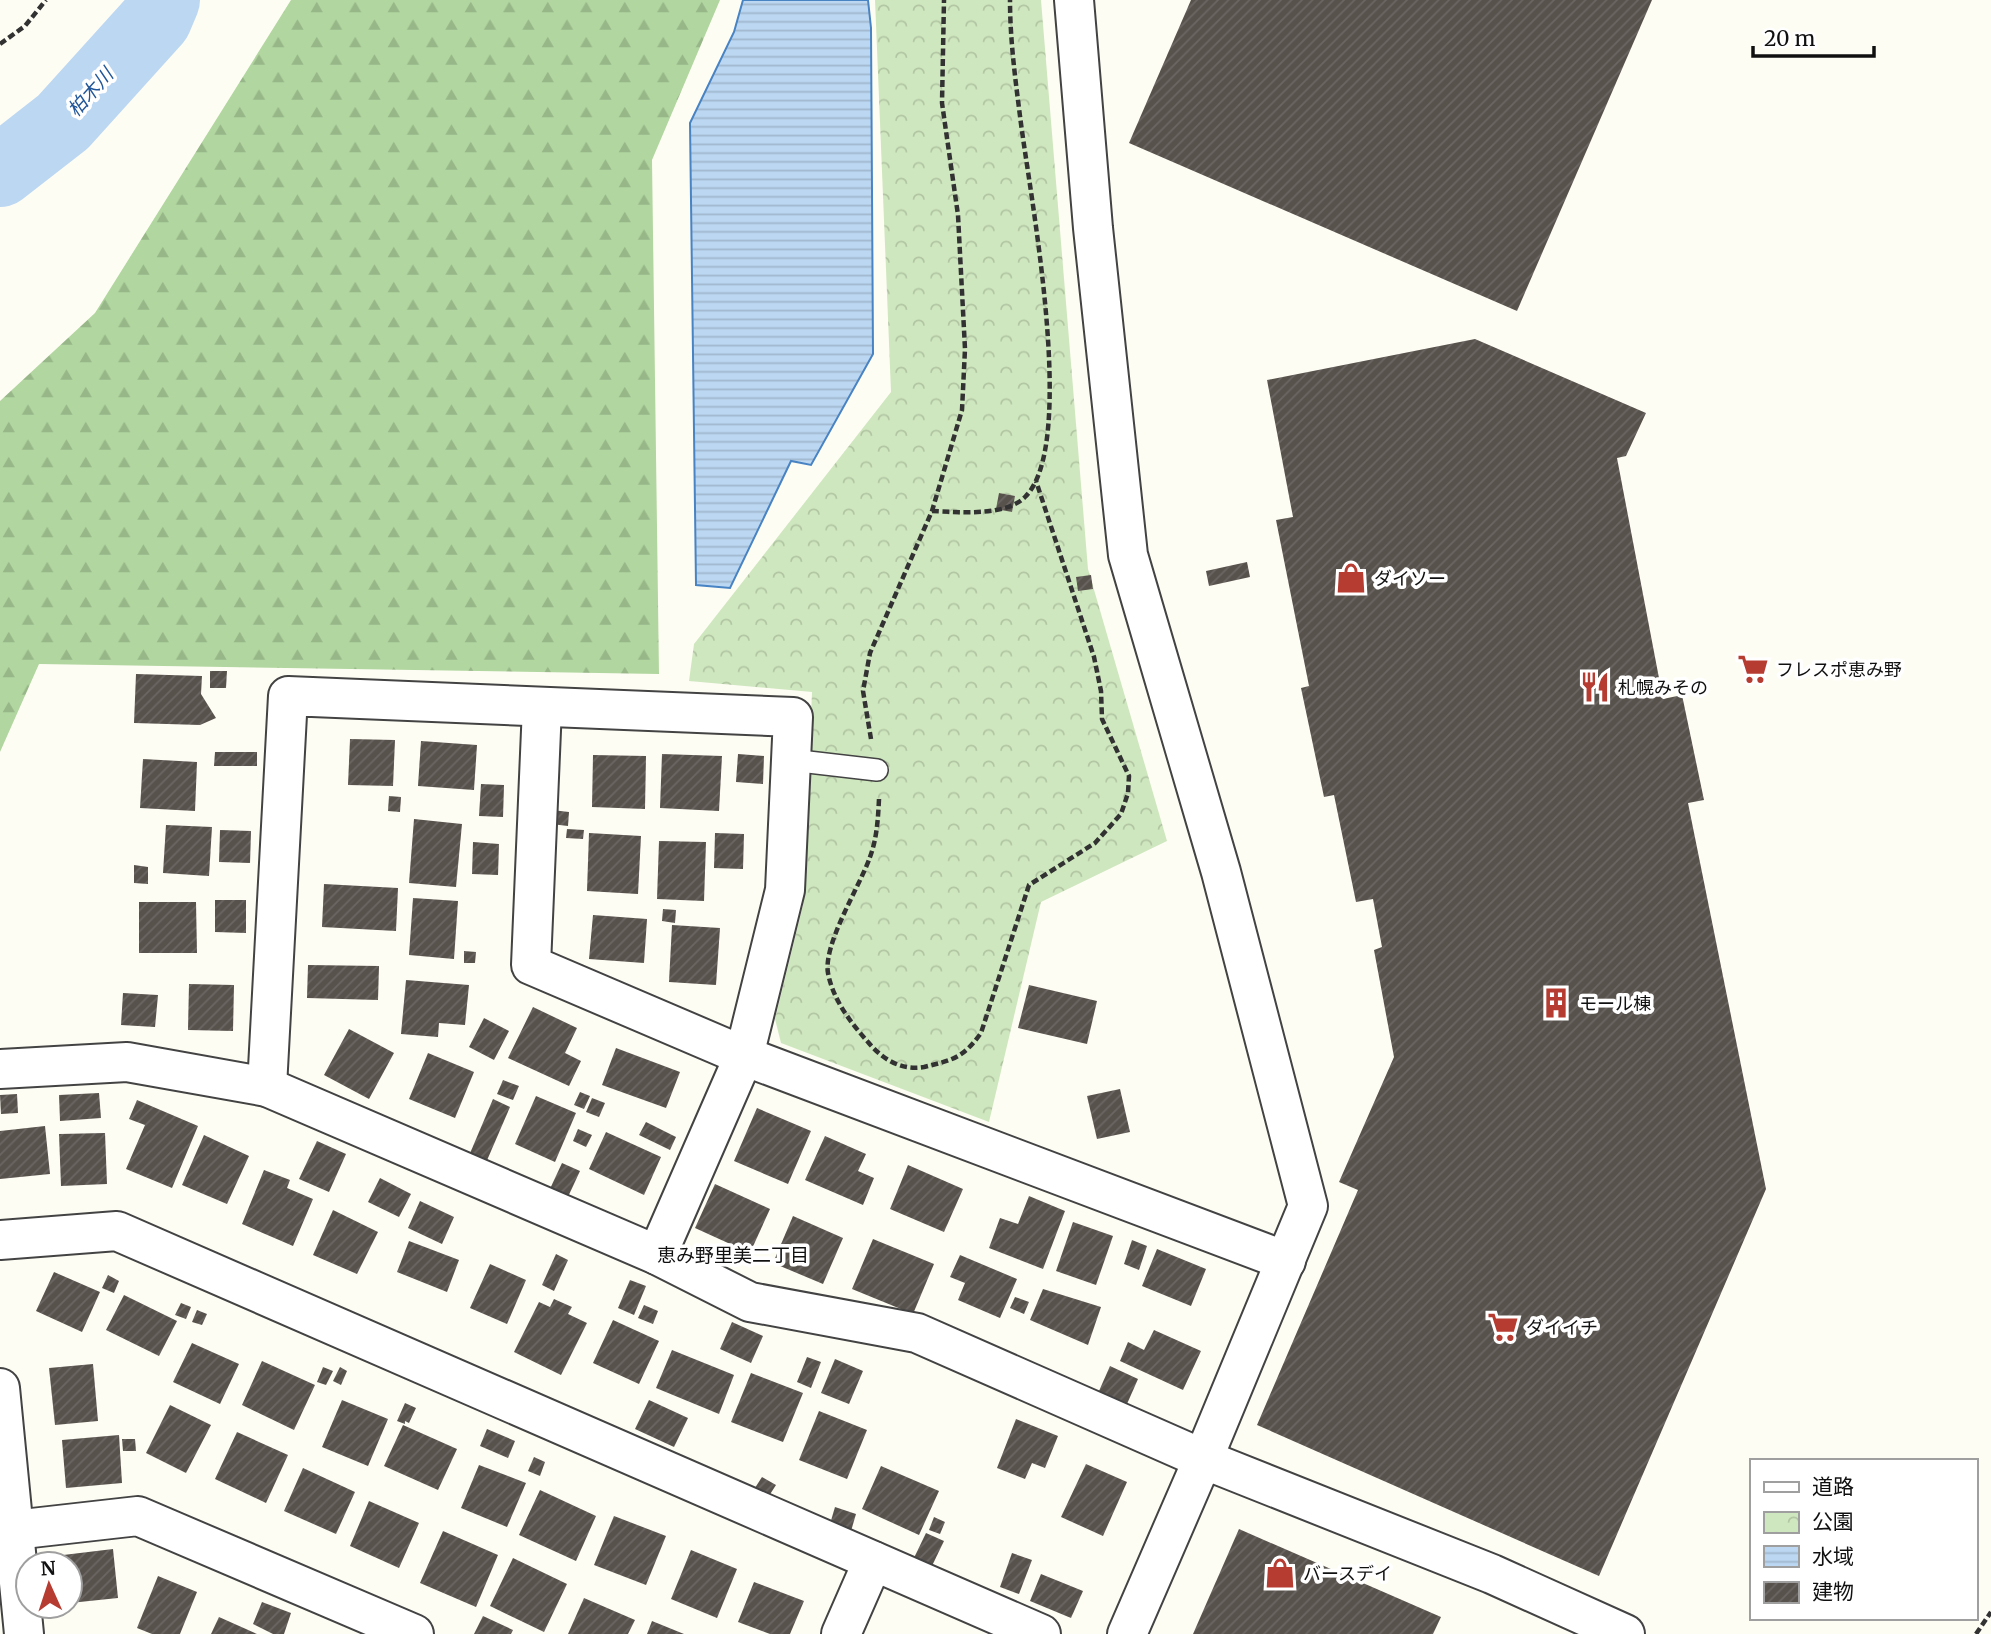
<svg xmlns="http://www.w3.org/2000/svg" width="1991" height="1634" font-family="Merriweather,'Noto Sans JP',serif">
  <defs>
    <pattern id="forest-firs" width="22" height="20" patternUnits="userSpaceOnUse" patternTransform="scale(1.75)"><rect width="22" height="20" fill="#b1d69f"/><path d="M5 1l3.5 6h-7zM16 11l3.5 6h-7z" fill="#97b788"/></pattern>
    <pattern id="park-crowns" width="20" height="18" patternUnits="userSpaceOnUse" patternTransform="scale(1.75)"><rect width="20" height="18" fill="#cfe7bf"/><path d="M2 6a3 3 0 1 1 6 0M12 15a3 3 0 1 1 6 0" fill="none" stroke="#b1c5a3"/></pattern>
    <pattern id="water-rules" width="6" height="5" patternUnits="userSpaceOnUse" patternTransform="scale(1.75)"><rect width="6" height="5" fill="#bcd7f2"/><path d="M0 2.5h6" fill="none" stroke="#a1b8ce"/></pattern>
    <pattern id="building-hatch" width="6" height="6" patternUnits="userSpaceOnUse" patternTransform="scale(1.75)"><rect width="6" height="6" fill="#58524d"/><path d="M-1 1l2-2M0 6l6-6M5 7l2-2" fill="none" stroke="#6b6662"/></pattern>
  </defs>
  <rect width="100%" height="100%" fill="#fefdf4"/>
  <!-- forest -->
  <polygon fill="url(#forest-firs)" points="291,0 720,0 652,160 659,674 39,664 0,752 0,401 95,313"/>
  <!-- park -->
  <polygon fill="url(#park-crowns)" points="875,0 1041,0 1088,569 1167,841 1041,902 989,1122 781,1043 775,1019 803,905 812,692 689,681 694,644 891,392"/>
  <!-- water -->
  <polygon fill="url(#water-rules)" stroke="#4883c3" stroke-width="2" points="743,0 868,0 871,28 873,354 811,465 791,461 730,588 696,585 690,123 734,32"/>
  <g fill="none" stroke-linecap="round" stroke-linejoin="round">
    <!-- river -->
    <polyline stroke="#bcd7f2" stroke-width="72" points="0,171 63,122 156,19 164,0"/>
  </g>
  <!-- building -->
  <g fill="url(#building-hatch)">
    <polygon points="1191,0 1652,0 1517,311 1129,143"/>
    <polygon points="1475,339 1646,413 1626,456 1617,458 1663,699 1682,695 1704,800 1688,803 1766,1189 1599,1576 1257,1425 1358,1190 1339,1182 1394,1057 1374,950 1382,947 1373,899 1356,902 1334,795 1324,797 1301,688 1309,686 1276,520 1293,517 1267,380"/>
    <polygon points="999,493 1015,496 1012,512 996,509"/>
    <polygon points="1247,562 1250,577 1209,586 1206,571"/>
    <polygon points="1091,575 1093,589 1078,591 1076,577"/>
    <polygon points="210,671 227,671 226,688 210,688"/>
    <polygon points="136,674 202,676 201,694 216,718 200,725 134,723"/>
    <polygon points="350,739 395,740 393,786 348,785"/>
    <polygon points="421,741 477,745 474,790 418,786"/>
    <polygon points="215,752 257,752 257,766 214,766"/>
    <polygon points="662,754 722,756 719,811 660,808"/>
    <polygon points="738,754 764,756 763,784 736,782"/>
    <polygon points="593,755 646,756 645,809 592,807"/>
    <polygon points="143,759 197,762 195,811 140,808"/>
    <polygon points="481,784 504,785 503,817 479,816"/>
    <polygon points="389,796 401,797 400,812 388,811"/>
    <polygon points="552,810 569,812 568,826 551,824"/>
    <polygon points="414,819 462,824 456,887 409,883"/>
    <polygon points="166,825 212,827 209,876 163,873"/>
    <polygon points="567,829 584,830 583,839 566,838"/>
    <polygon points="220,830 251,831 250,863 219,862"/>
    <polygon points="589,833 641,836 638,894 587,891"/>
    <polygon points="715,833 744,834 743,869 714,868"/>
    <polygon points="659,841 706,842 704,901 657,899"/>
    <polygon points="473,842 499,844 498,875 472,874"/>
    <polygon points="134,865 148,867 148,884 134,883"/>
    <polygon points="324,884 398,888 396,931 322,927"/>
    <polygon points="413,898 458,901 454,959 409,955"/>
    <polygon points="215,900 246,900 246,933 215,932"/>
    <polygon points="139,902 196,902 197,953 139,953"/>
    <polygon points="663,909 676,910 675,923 662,921"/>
    <polygon points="593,915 647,919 644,963 589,959"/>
    <polygon points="672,925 720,928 716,985 669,982"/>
    <polygon points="464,951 476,952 475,963 464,963"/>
    <polygon points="308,965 379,966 378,1000 307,998"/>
    <polygon points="406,980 469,985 465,1025 439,1023 438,1037 401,1034"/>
    <polygon points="189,984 234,985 233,1031 188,1030"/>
    <polygon points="1029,985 1097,1001 1087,1044 1018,1028"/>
    <polygon points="123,993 158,995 155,1027 121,1025"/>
    <polygon points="533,1007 577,1028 565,1053 581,1061 569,1086 508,1058"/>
    <polygon points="484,1018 509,1031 494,1060 469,1047"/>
    <polygon points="349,1029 394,1053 369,1099 324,1075"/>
    <polygon points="616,1048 680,1072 666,1108 602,1085"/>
    <polygon points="428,1053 474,1072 455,1118 409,1099"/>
    <polygon points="503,1080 519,1086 513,1100 497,1094"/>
    <polygon points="1120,1089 1130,1132 1097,1139 1087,1096"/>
    <polygon points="580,1092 590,1096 584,1109 574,1105"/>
    <polygon points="99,1093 101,1118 60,1121 59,1095"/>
    <polygon points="17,1094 18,1113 1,1114 0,1095"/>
    <polygon points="536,1096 576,1113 555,1162 515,1144"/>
    <polygon points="592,1098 605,1103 599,1117 586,1112"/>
    <polygon points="493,1099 510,1107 485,1165 468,1158"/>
    <polygon points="137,1100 198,1126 172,1188 126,1169 145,1125 129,1119"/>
    <polygon points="757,1108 811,1131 788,1184 734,1161"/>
    <polygon points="646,1122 676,1137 670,1150 639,1135"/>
    <polygon points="45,1126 50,1174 0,1179 0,1131"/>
    <polygon points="578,1129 592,1135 586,1147 573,1141"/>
    <polygon points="606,1132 661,1157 644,1195 589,1169"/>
    <polygon points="105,1133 107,1184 61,1186 59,1134"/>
    <polygon points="204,1135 249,1156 227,1204 182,1185"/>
    <polygon points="825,1136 866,1154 858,1171 874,1178 863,1205 805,1180"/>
    <polygon points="317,1141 346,1154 329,1192 299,1179"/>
    <polygon points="562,1163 580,1171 567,1199 549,1191"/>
    <polygon points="908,1165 963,1189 944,1232 890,1209"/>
    <polygon points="264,1170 290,1180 287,1188 313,1199 293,1246 242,1224"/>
    <polygon points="380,1178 411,1194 399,1217 368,1202"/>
    <polygon points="715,1184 770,1209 750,1253 695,1228"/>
    <polygon points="1029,1196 1065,1211 1043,1269 989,1248 1000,1218 1018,1224"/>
    <polygon points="420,1201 454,1217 442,1244 408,1228"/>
    <polygon points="333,1210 378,1232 357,1274 313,1255"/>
    <polygon points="793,1216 843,1238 823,1284 773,1263"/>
    <polygon points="1073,1222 1113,1236 1096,1285 1056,1271"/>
    <polygon points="873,1239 934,1264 913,1314 852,1289"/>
    <polygon points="1132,1240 1147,1246 1139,1270 1124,1264"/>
    <polygon points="409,1241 459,1260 447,1292 397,1272"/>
    <polygon points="1157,1249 1206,1269 1191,1306 1142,1286"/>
    <polygon points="556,1254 568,1260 554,1291 542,1285"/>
    <polygon points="960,1255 1017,1279 1000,1318 958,1300 965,1283 950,1277"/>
    <polygon points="490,1264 526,1280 507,1324 470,1308"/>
    <polygon points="54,1272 100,1292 82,1332 36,1311"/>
    <polygon points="108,1275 119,1281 114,1293 102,1288"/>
    <polygon points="630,1280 646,1286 634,1315 618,1308"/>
    <polygon points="1043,1289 1101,1307 1088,1345 1030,1320"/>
    <polygon points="124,1295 177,1321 159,1356 106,1330"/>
    <polygon points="1015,1297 1029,1302 1024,1314 1010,1308"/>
    <polygon points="554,1299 572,1307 568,1314 587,1323 561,1375 514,1352 539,1302 550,1307"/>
    <polygon points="181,1303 191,1307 186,1319 175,1315"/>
    <polygon points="644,1305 658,1311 653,1324 638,1318"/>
    <polygon points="197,1310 207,1314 202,1325 192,1322"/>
    <polygon points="613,1320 659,1341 639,1384 593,1363"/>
    <polygon points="732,1322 763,1336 751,1363 720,1349"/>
    <polygon points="1154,1330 1201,1351 1183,1390 1120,1361 1128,1342 1144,1350"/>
    <polygon points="192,1343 239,1364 220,1404 173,1382"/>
    <polygon points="672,1350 734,1375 719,1414 656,1388"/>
    <polygon points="807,1357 821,1362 811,1388 797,1382"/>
    <polygon points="835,1359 863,1371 849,1404 821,1393"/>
    <polygon points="262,1361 315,1385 294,1430 242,1405"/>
    <polygon points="93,1364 98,1421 55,1425 49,1368"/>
    <polygon points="1110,1366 1138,1379 1127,1404 1099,1391"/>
    <polygon points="323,1367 333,1371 326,1385 317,1382"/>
    <polygon points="340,1367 347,1371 341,1385 333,1381"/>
    <polygon points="751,1373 803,1393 783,1442 731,1422"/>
    <polygon points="342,1400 388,1419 368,1466 322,1447"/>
    <polygon points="649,1400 688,1418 674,1447 635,1429"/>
    <polygon points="405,1403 416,1408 409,1423 405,1421 405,1424 397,1421"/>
    <polygon points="170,1405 211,1425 186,1473 146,1453"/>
    <polygon points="819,1411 867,1430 847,1479 799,1460"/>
    <polygon points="1016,1419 1058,1436 1045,1468 1032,1463 1025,1479 997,1468"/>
    <polygon points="403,1425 457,1449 438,1490 384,1466"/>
    <polygon points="487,1429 515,1441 508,1458 480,1446"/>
    <polygon points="237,1432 288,1455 266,1503 215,1479"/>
    <polygon points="119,1435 122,1483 66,1488 62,1440"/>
    <polygon points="122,1439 135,1439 136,1451 123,1451"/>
    <polygon points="534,1457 545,1462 540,1476 528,1471"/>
    <polygon points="1086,1464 1127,1482 1103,1536 1061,1517"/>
    <polygon points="479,1465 526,1483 507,1527 461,1508"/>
    <polygon points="881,1466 939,1491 919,1535 862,1509"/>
    <polygon points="303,1468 355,1492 336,1534 284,1511"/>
    <polygon points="762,1477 776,1485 767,1499 753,1491"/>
    <polygon points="540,1490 596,1516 576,1561 519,1535"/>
    <polygon points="369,1501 419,1523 399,1568 350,1546"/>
    <polygon points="835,1507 856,1514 851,1531 830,1524"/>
    <polygon points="614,1516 666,1536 646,1585 594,1565"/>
    <polygon points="934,1517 945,1522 940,1534 929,1530"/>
    <polygon points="1239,1529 1441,1617 1433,1634 1193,1634"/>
    <polygon points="443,1531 498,1555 476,1607 420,1583"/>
    <polygon points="926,1533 944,1541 930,1570 912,1562"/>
    <polygon points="113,1549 118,1598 70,1603 70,1564 56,1564 55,1556"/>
    <polygon points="691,1550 737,1569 717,1618 671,1599"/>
    <polygon points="1012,1553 1032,1560 1019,1594 1000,1587"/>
    <polygon points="513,1558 567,1584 544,1632 490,1606"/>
    <polygon points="1041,1574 1083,1591 1071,1618 1030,1601"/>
    <polygon points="158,1576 197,1592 180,1634 152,1634 137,1628"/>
    <polygon points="754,1582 804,1601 790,1634 770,1634 738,1622"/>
    <polygon points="584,1598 635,1620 628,1634 568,1634"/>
    <polygon points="262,1602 291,1613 284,1634 273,1634 253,1624"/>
    <polygon points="483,1616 513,1630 511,1634 474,1634"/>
    <polygon points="219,1617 257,1634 211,1634"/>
    <polygon points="652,1621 684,1634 647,1634"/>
  </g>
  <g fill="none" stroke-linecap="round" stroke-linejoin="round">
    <!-- service casing -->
    <g stroke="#434343" stroke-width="24">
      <polyline id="service" points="791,760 877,770"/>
    </g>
    <!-- minor casing -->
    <g stroke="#434343" stroke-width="42">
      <g id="minor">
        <polyline points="542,707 531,965 744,1056 1286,1261"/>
        <polyline points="0,1069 127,1062 267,1087 657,1255 750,1302 917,1333 1203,1459 1308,1206 1221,872 1128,555 1093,228 1074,0"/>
        <polyline points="267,1087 288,696 793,717 785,890 744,1056 657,1255"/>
        <polyline points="0,1240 117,1231 1041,1634"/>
        <polyline points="0,1388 24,1634"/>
        <polyline points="14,1530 138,1516 414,1634"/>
        <polyline points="841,1634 873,1561"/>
        <polyline points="1127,1634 1203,1459 1492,1574 1625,1634"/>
      </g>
    </g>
    <!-- path -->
    <g stroke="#323232" stroke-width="4.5" stroke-dasharray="7 3.5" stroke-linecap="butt">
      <polyline points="0,44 25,26 46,0"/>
      <path d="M932,511c26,1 73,6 93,-14 54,-53 4,-306 -5,-381 -5,-39 -10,-77 -10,-116"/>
      <polyline points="871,739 863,691 870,653 932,511 962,410 965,349 958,215 942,103 944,0"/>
      <path d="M879,799c-1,20 -2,39 -9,58 -10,29 -47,87 -42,116 5,27 23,50 40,69 14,17 33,29 56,25 29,-7 39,-9 57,-34l48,-148 66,-42 26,-29 7,-21 1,-17 -27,-57 -1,-28 -7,-34 -58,-176"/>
      <polyline points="1976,1634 1991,1612"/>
    </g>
    <!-- service -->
    <use href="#service" stroke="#fff" stroke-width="21"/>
    <!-- minor -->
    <use href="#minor" stroke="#fff" stroke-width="38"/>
  </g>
  <!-- icons -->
  <defs>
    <g id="shop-bare" transform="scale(2.415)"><path d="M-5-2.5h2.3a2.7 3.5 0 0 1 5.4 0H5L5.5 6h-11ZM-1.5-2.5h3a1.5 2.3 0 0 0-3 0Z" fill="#b63c31" stroke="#fff" stroke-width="2.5" paint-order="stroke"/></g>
    <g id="supermarket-bare" transform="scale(2.415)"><path d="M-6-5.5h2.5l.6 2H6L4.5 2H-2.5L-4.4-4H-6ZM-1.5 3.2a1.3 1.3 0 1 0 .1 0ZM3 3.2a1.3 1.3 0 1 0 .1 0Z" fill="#b63c31" stroke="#fff" stroke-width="2.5" paint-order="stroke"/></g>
    <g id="restaurant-bare" transform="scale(2.415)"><path d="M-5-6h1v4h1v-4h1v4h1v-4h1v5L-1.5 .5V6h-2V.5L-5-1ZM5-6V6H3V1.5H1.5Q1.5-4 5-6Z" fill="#b63c31" stroke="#fff" stroke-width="2.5" paint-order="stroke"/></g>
    <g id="building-bare" transform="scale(2.415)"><path d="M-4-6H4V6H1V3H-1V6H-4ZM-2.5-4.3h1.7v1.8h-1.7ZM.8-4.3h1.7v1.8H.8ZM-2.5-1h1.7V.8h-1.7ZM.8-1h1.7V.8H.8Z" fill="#b63c31" stroke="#fff" stroke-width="2.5" paint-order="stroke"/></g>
  </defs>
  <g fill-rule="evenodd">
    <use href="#shop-bare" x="1351" y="578"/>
    <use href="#supermarket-bare" x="1753" y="669"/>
    <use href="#restaurant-bare" x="1595" y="687"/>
    <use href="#building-bare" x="1556" y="1003"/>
    <use href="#supermarket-bare" x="1503" y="1327"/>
    <use href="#shop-bare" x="1280" y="1573"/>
  </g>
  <g text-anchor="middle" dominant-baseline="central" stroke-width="7" stroke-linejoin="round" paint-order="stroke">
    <!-- poi labels -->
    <g font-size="18" fill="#101010" stroke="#fff" text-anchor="start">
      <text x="1374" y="578">ダイソー</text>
      <text x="1776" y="669">フレスポ恵み野</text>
      <text x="1618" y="687">札幌みその</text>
      <text x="1579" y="1003">モール棟</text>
      <text x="1526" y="1327">ダイイチ</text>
      <text x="1303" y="1573">バースデイ</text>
    </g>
    <!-- water labels -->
    <g font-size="19" font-style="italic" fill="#215699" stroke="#fff">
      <text transform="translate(90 92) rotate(-48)">柏木川</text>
    </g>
    <!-- neighbourhood labels -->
    <g font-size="19" fill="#101010" stroke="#fff">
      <text x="733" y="1255">恵み野里美二丁目</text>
    </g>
  </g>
  <!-- legend -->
  <rect x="1750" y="1459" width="228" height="161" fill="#ffffff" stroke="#9f9f9f" stroke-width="2"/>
  <rect x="1764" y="1482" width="35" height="10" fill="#ffffff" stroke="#9f9f9f" stroke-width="2"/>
  <text x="1812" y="1494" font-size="21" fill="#101010">道路</text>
  <rect x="1764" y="1512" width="35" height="21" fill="url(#park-crowns)" stroke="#9f9f9f" stroke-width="2"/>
  <text x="1812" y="1529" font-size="21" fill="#101010">公園</text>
  <rect x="1764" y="1546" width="35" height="21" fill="url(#water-rules)" stroke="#9f9f9f" stroke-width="2"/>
  <text x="1812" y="1564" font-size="21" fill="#101010">水域</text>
  <rect x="1764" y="1582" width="35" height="21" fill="url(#building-hatch)" stroke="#9f9f9f" stroke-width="2"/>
  <text x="1812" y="1599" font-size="21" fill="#101010">建物</text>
  <!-- north arrow -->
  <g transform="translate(49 1585) rotate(357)"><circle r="33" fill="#ffffff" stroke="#9f9f9f" stroke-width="2"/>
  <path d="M0-5L12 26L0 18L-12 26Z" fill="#b63c31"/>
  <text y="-10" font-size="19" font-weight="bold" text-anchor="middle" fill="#101010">N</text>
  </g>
  <!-- scale -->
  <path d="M1753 46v10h121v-10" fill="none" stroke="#101010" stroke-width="3.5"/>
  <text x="1764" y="46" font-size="21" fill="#101010" stroke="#ffffff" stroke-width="5" paint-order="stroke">20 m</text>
</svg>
